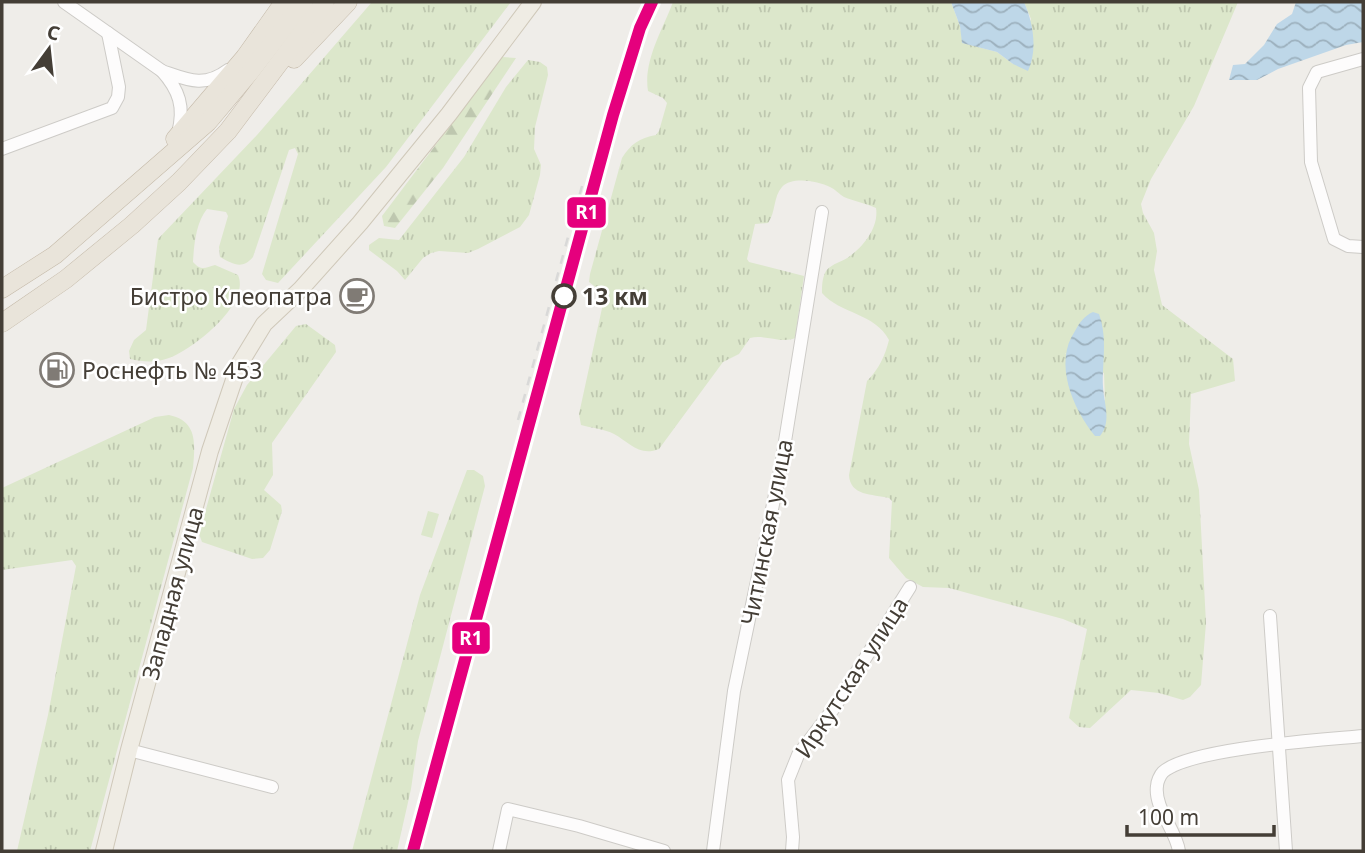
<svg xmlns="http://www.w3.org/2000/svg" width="1365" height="853" font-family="'Noto Sans',sans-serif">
  <defs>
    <pattern id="grass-tufts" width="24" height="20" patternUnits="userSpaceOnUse" patternTransform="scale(1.75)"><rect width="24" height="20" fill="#dce7cb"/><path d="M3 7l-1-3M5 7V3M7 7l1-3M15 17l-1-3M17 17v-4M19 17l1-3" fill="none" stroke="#bec7af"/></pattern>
    <pattern id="forest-firs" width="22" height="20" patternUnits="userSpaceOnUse" patternTransform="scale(1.75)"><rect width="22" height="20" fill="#dce7cb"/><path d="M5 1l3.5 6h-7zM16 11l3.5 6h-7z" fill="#bec7af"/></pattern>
    <pattern id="water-waves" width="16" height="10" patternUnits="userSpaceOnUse" patternTransform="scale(1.75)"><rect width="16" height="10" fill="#bed7e8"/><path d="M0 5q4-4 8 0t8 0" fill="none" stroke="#9cb0bd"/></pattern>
  </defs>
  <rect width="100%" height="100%" fill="#efede9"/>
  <!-- grass -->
  <g fill="url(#grass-tufts)" fill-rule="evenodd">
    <path d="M372,2h139l-125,165 -108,116 -12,-3 -4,-6 36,-120 -3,-6 -6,2 -36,107c-11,13 -20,7 -33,0l-1,-10 9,-31 -2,-4 -19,-3c-11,13 -13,36 -14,53 8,9 12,6 22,3l23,10c13,29 -46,75 -69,83 -13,5 -26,4 -39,1l-1,-8 5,-11 12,-10 12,-91 99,-104z"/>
    <path d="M673,2h278l9,24 3,17 34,9 16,12 18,-45 -7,-17h214l-44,104 -43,73 -10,25 2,9 11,20 3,18 -3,19 8,35 71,54 2,22 -44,13 -2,50 10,46 7,133 -5,62 -11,12 -7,3 -24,-7 -28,-3 -41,38 -11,-1 -10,-9 18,-89 -24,-10 -114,-31 -26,-1 -17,-9 -17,-20 3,-57 -3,-3c-17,-4 -39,-2 -40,-23l18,-94c12,-12 18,-25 22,-41 -14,-27 -49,-26 -67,-47 0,-7 0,-15 4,-22 6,-8 17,-9 24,-15 15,-11 29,-30 26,-48 -11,-5 -22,-7 -32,-11 -5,-3 -9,-8 -14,-10 -12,-6 -38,-11 -48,0 -9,10 -6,25 -14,36l-13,1 -8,35 2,3 55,14 -9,62c-14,6 -30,-4 -45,0l-11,16 -16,8 -64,87c-20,8 -30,-7 -45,-15 -9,-5 -23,-6 -33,-9l-2,-11 25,-115 -2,-7 -13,-10 1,-8 32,-116c9,-14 17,-20 34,-23l3,-4 8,-28 -4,-5 -15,-7c-5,-30 15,-62 25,-89zM1065,353l39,20 1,28z"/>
    <polygon points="528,60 540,62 547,67 548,75 535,127 534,149 541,165 540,175 529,215 520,227 478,249 468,253 439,251 431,253 423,258 405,280 397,271 369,250 369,245 379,238 399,240 464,157 506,87"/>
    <polygon points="306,324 335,345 336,352 272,443 273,475 264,490 281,505 282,511 270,550 263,558 252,559 202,542 199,534 234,409 247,385 296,326"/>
    <path d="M169,415c29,6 26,29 24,53l-103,383h-73l31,-136 28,-149 -4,-6 -70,10v-82l153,-71z"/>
    <polygon points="467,470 474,470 483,476 485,486 418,741 411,789 397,851 352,851 420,595"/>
  </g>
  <!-- forest -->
  <polygon fill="url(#forest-firs)" points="502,57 516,58 443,168 395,228 384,226 382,216"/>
  <!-- pitch -->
  <polygon fill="#dce7cb" points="428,511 439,514 432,538 421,535"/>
  <!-- water -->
  <g fill="url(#water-waves)">
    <path d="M951,2h73c9,20 14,48 4,69l-15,-7 -16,-12 -35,-9 -2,-17z"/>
    <polygon points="1296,2 1363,2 1363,42 1346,45 1278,69 1257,80 1229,80 1233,65 1245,64 1264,45 1277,24 1292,14"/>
    <path d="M1093,312l6,2c9,26 3,47 4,73 1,17 9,35 -3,49h-5c-22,-27 -42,-73 -20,-105 5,-9 9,-15 18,-19z"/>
  </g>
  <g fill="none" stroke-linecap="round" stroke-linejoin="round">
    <!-- minor casing -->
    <g stroke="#cdcbc7" stroke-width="14">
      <g id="minor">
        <polyline points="64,2 162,71"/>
        <polyline points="1363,59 1317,72 1309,88 1311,162 1334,239 1348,246 1363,247"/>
        <path d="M178,133c7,-26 1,-43 -16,-62 26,9 42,17 66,-1"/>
        <polyline points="2,149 112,108 118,97 119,87 108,33"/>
        <polyline points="1270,616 1286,851"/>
        <polyline points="129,750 272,787"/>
        <polyline points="499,851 508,809 579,826 664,851"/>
        <polyline points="713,851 734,691 781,466 822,212"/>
        <polyline points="792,851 793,837 788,780 798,755 834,708 910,587"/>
        <path d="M1179,851c-3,-21 -25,-43 -22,-65 0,-4 3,-11 6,-14 28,-24 159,-32 200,-36"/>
      </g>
    </g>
    <!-- major casing -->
    <g stroke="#cfc8b9" stroke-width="18">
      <polyline id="major" points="104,851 129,750 210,451 239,365 264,324 301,289 360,223 449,114 533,2"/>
    </g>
    <!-- highway casing -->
    <g stroke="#c4b9a8" stroke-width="19">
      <g id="highway">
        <polyline points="294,59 348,2"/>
        <polyline points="175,139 245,57 284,2"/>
        <polyline points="2,289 55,255 208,122 250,72 304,2"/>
        <polyline points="2,323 66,279 132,225 179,182 228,131 325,2"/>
      </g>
    </g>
    <!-- minor -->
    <use href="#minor" stroke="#fdfcfc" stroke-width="12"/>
    <!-- major -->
    <use href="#major" stroke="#efece4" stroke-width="16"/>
    <!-- highway -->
    <use href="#highway" stroke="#e9e4da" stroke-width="18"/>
    <!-- rail -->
    <polyline stroke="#d9d9d8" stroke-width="2.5" stroke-dasharray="9 9" stroke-linecap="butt" points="518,420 582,186"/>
    <!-- rail-1 casing -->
    <g stroke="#fff" stroke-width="18">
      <polyline id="rail-1" points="413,851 613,115 640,28 652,2"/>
    </g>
    <!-- rail-1 -->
    <use href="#rail-1" stroke="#e5007d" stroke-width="12"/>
  </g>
  <!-- icons -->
  <defs>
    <g id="cafe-ring" transform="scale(1.75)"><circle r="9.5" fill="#fff" stroke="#807b75" stroke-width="1.5"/><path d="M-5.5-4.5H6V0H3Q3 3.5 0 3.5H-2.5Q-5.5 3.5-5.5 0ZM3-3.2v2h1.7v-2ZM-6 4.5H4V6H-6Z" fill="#807b75"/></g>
    <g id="fuel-ring" transform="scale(1.75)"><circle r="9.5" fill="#fff" stroke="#807b75" stroke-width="1.5"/><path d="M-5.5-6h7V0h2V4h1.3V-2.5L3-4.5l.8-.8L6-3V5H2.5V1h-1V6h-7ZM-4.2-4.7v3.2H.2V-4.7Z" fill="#807b75"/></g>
  </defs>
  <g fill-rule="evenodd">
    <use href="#cafe-ring" x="357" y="296"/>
    <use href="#fuel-ring" x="57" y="370"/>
  </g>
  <!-- markers -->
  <circle fill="#fff" stroke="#443e36" stroke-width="3.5" cx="564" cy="296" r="11"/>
  <g text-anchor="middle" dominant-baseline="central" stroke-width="5" stroke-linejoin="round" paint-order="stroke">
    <!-- poi labels -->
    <g font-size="23" fill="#443e36" stroke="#fff" text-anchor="end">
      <text x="332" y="296">Бистро Клеопатра</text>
      <text x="82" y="370" text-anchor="start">Роснефть № 453</text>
    </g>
    <!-- stop labels -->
    <g font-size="23" font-weight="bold" fill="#443e36" stroke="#fff" text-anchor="start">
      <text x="582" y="296">13 км</text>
    </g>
    <!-- street labels -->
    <g font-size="23" fill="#443e36" stroke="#fff">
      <text transform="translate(766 532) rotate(-79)">Читинская улица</text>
      <text transform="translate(172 593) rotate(-75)">Западная улица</text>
      <text transform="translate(851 677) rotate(-57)">Иркутская улица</text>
    </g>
  </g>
  <g stroke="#fff" stroke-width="2.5">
    <rect x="566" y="196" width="41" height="33" rx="7" fill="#e5007d"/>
    <rect x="451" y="621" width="40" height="34" rx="7" fill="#e5007d"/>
  </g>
  <g font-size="19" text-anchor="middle" font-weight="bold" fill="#fff">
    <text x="587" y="219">R1</text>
    <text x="471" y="645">R1</text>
  </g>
  <!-- border -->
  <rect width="1365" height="853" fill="none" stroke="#443e36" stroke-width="7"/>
  <!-- north arrow -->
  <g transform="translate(49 49) rotate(15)" stroke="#ffffff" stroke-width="5" paint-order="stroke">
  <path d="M0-5L12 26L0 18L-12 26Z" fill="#443e36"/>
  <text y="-10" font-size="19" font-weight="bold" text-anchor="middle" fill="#443e36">С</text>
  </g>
  <!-- scale -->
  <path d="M1127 825v10h147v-10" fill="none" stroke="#443e36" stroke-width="3.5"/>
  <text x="1138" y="825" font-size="21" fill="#443e36" stroke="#ffffff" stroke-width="5" paint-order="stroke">100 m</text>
</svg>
